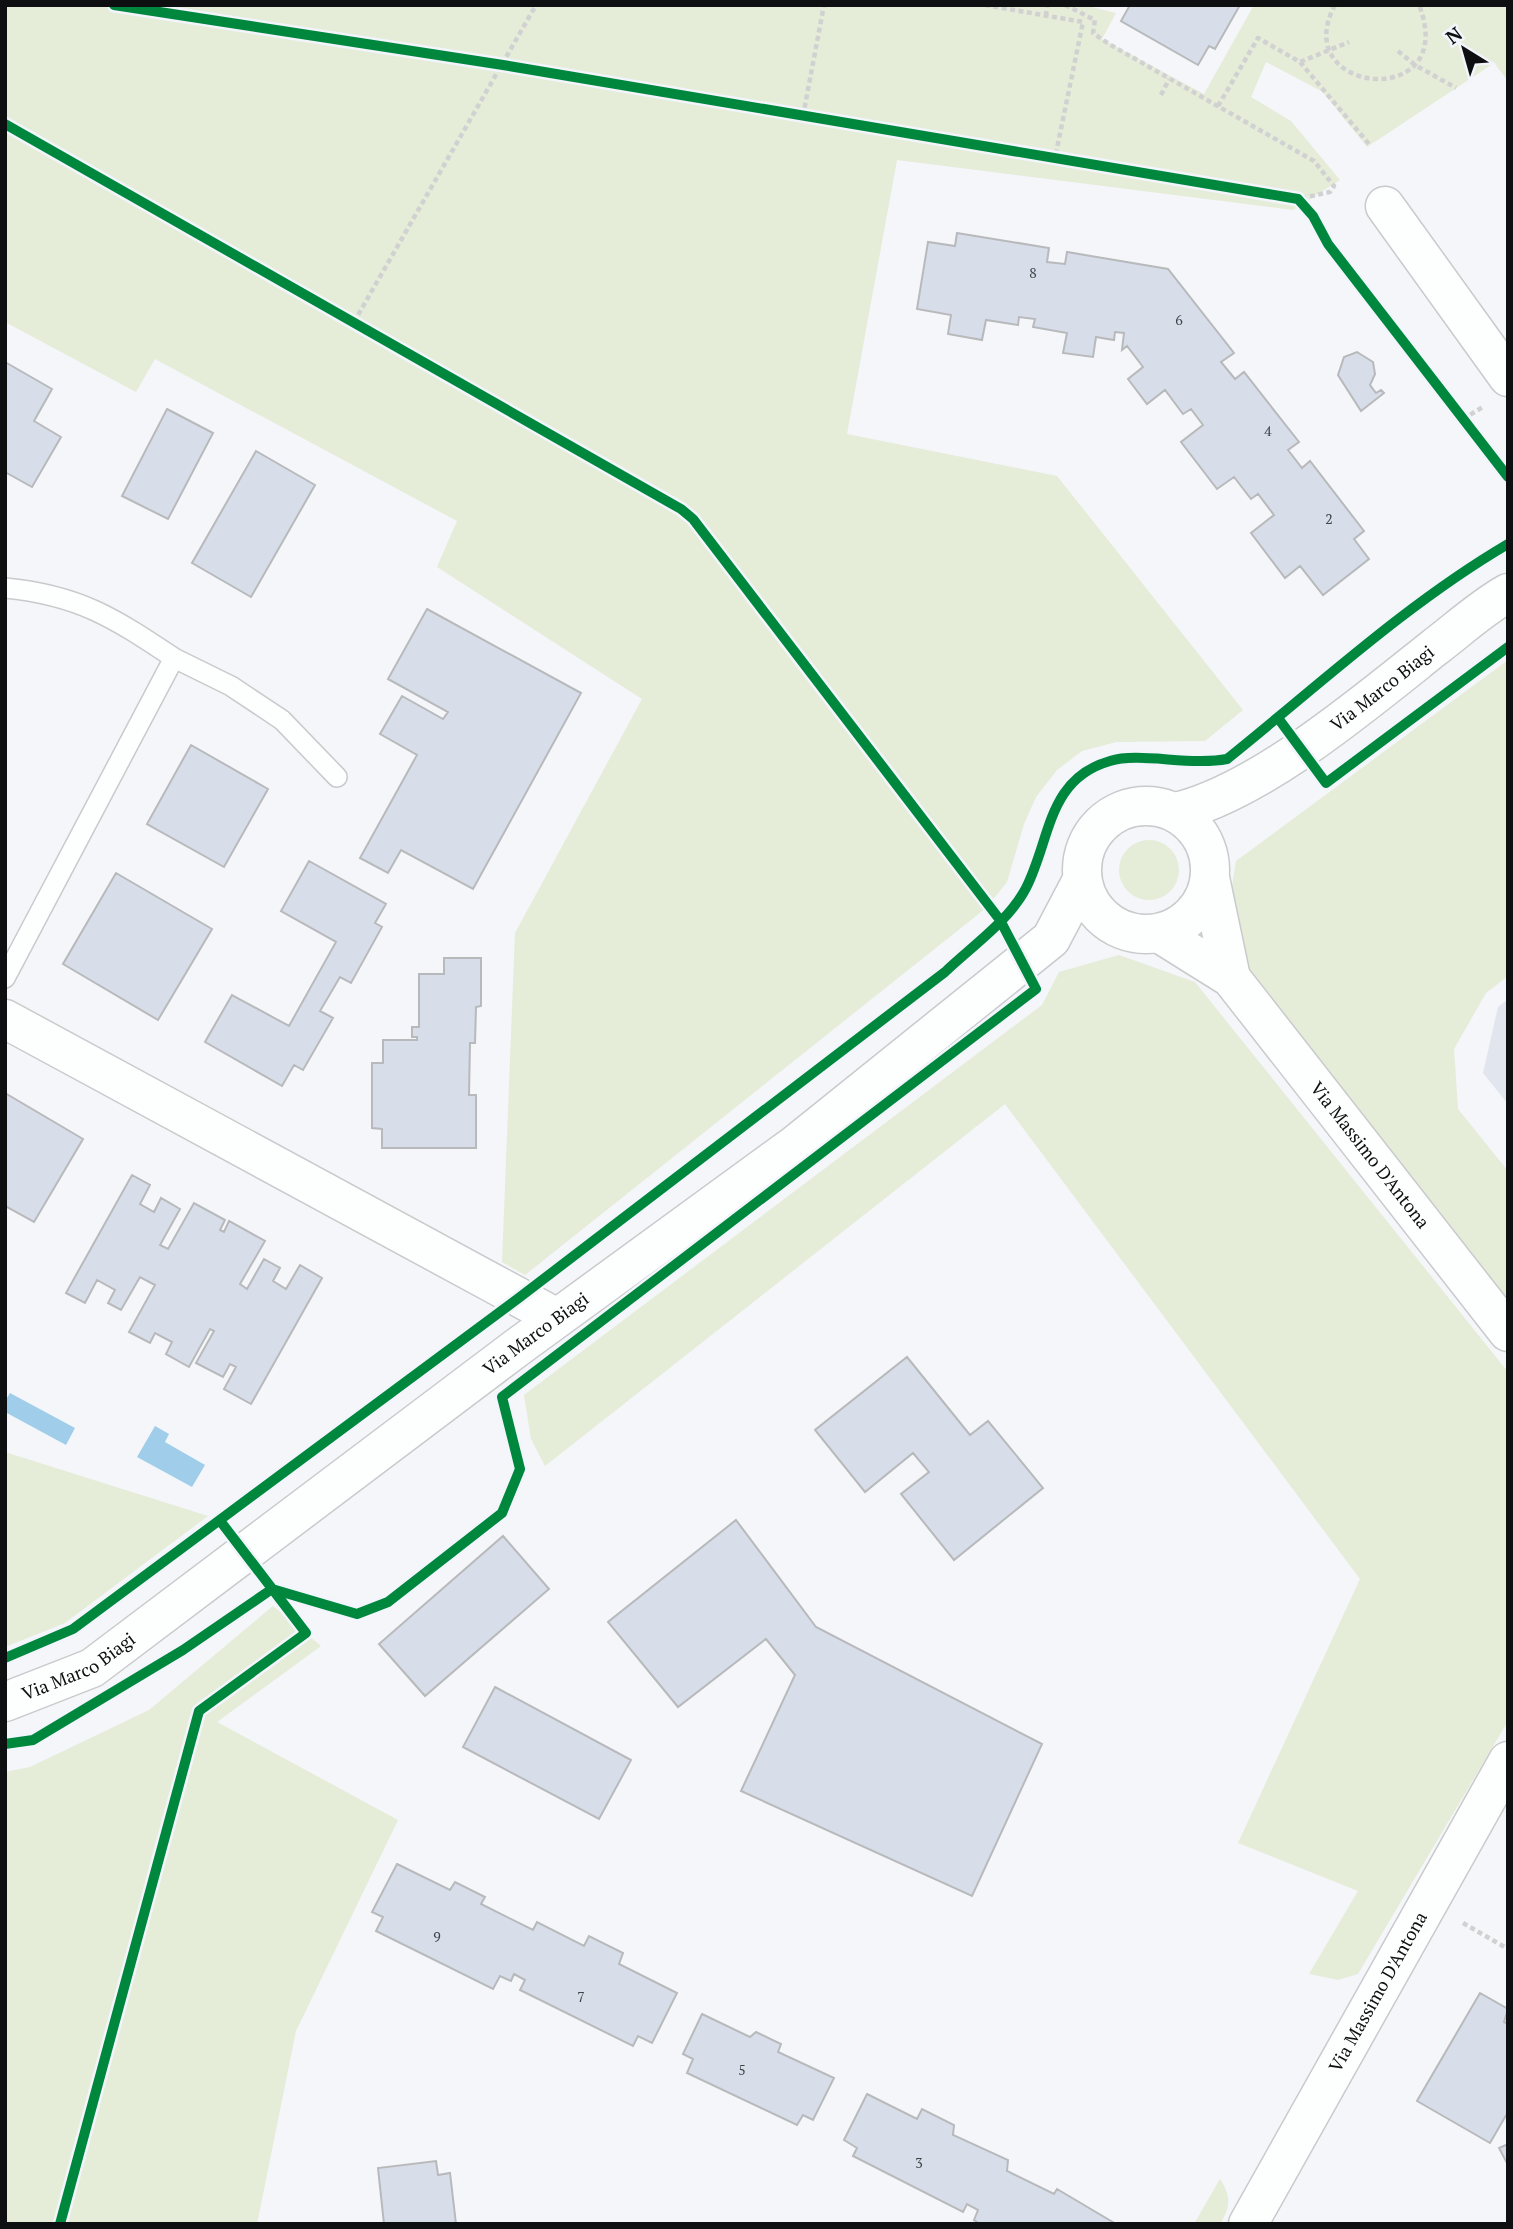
<svg xmlns="http://www.w3.org/2000/svg" width="1513" height="2229" viewBox="0 0 1513 2229" font-family="'PT Serif',serif">
<style>
.built{fill:#e1e5ee}
.green{fill:#e5ecd8}
.water{fill:#a0ceea}
.building{fill:#d7deea;stroke:#b8b9bb;stroke-width:2}
.lines{fill:none;stroke-linecap:round;stroke-linejoin:round}
.lane-casing{stroke:#c9cacc;stroke-width:22}
.street-casing{stroke:#c9cacc;stroke-width:41}
.path{stroke:#d1d1d2;stroke-width:4.5;stroke-dasharray:5 3.5;stroke-linecap:butt}
.lane{stroke:#fdfefe;stroke-width:19}
.street{stroke:#fdfefe;stroke-width:38}
.cycleway-casing{stroke:#f2f5fb;stroke-width:15}
.cycleway{stroke:#00873e;stroke-width:10}
.labels{text-anchor:middle;stroke-width:5;stroke-linejoin:round;paint-order:stroke}
.number-label{font-size:14px;fill:#404346}
.street-label{font-size:18px;fill:#0e0f10;stroke:#f2f5fb}
</style>
<rect width="100%" height="100%" fill="#f4f6f9"/>
<!-- built -->
<path class="built" d="M1508,999v105l-25,-31 15,-66z"/>
<!-- green -->
<path class="green" d="M5,5h1079l32,8 -14,26 102,55 50,-89h254v76l-14,-18 -127,84 -44,-55 -57,-30 -15,35 40,24 49,59 -47,30 -396,-50 -50,274 210,42 186,234 -38,31 -89,1 -34,9 -25,19 -21,27 -12,27 -17,58 -21,26 -461,367 -23,-13 13,-329 127,-234 -205,-132 20,-46 -302,-162 -19,33 -131,-70z
M1508,660v316l-22,17 -32,56 4,60 50,62v138l-265,-338 -14,-66 7,-44z
M1119 870a30 30 0 1 1 60 0a30 30 0 1 1-60 0Z
M1119,955l76,27 313,390v349l-150,253 -20,6 -29,-6 49,-83 -120,-48 122,-264 -355,-475 -460,362 -14,-27 -7,-44 518,-390 17,-33z
M5,1452l203,64 -143,107 -60,24z
M273,1606l48,40 -104,76 181,98 -102,211 -39,193h-252v-452l25,-5 119,-57z
M1220,2179c11,17 11,27 0,45h-26z"/>
<!-- water -->
<path class="water" d="M10,1393l65,35 -9,17 -61,-33v-11z
M155,1426l14,8 -4,8 40,23 -13,22 -55,-30z"/>
<!-- building -->
<path class="building" d="M1130,5h110l-25,44 -6,-3 -11,19 -77,-44z
M957,233l92,15 -2,14 18,2 2,-12 101,17 66,84 -13,9 14,17 9,-7 55,70 -11,8 14,18 8,-7 54,70 -10,8 15,20 -46,36 -23,-29 -15,12 -34,-45 23,-18 -16,-21 -7,5 -17,-22 -17,12 -36,-47 22,-17 -12,-16 -8,5 -18,-24 -18,14 -19,-25 15,-12 -16,-21 -5,4 2,-17 -9,-1 -1,8 -18,-3 -3,20 -30,-4 4,-20 -34,-6 2,-8 -16,-2 -1,8 -32,-5 -4,20 -34,-6 3,-19 -34,-6 11,-67 27,4z
M1357,352l16,10 2,12 -5,11 6,8 5,-3 3,3 -23,18 -23,-36 6,-18z
M5,362l47,27 -18,32 27,16 -29,50 -27,-15z
M167,409l46,24 -45,86 -46,-23z
M256,451l59,34 -64,112 -59,-34z
M427,609l154,84 -108,196 -72,-39 -13,23 -28,-15 57,-103 -37,-21 22,-38 41,23 5,-7 -60,-33z
M191,745l77,44 -44,78 -77,-43z
M309,861l77,43 -11,19 7,4 -31,56 -11,-6 -20,34 13,7 -30,52 -9,-5 -12,21 -77,-44 27,-47 57,31 47,-84 -55,-31z
M116,873l96,56 -54,91 -95,-56z
M444,958h37v48l-5,1 -1,36h-5l-1,52h7v53h-94v-19l-10,-1v-65h11v-23h34v-3h-5v-10h7v-53h25z
M5,1093l78,46 -49,83 -29,-16z
M132,1175l18,10 -10,19 14,8 7,-14 19,11 -20,36 8,4 26,-46 31,17 -5,10 4,2 5,-11 36,20 -25,43 7,5 17,-30 16,9 -7,13 13,8 14,-24 22,13 -71,126 -27,-15 12,-22 -6,-3 -7,13 -27,-14 18,-32 -4,-2 -21,38 -23,-13 6,-12 -17,-9 -5,10 -21,-11 26,-47 -15,-8 -19,33 -13,-7 7,-13 -18,-10 -12,23 -19,-10z
M907,1357l63,78 18,-14 55,67 -89,72 -53,-66 28,-22 -16,-19 -48,39 -50,-62z
M736,1520l80,107 226,117 -70,152 -231,-105 54,-116 -29,-36 -88,68 -70,-85z
M503,1536l46,53 -124,107 -46,-52z
M495,1687l136,73 -32,59 -136,-72z
M397,1864l53,26 5,-8 30,15 -4,7 52,26 4,-8 47,24 5,-10 34,17 -4,11 58,29 -25,50 -14,-7 -5,10 -113,-56 5,-10 -11,-6 -3,7 -11,-5 -7,13 -117,-58 7,-14 -11,-5z
M1480,1993l28,16 -4,13 4,2v88l-18,31 -73,-42z
M702,2014l48,23 6,-5 25,12 -3,8 56,26 -21,42 -10,-5 -6,10 -110,-52 6,-14 -10,-5z
M867,2094l50,25 5,-10 32,16 -1,10 55,25 -1,11 47,23 3,-5 59,35h-136l-6,-4 4,-10 -11,-6 -4,8 -110,-56 4,-8 -13,-8z
M1508,2144v21l-9,-17z
M436,2161l2,14 12,-2 6,51h-72l-6,-56z"/>
<g class="lines">
<!-- lane casing -->
<g class="lane-casing">
<path id="lane" d="M5,588c74,7 109,30 169,70l-169,320
M174,658l57,28 51,34 55,57"/>
</g>
<!-- street casing -->
<g class="street-casing">
<g id="street">
<path d="M1385,206l123,171"/>
<circle cx="1146" cy="870" r="64"/>
<path id="s1" d="M1176,812c84,-20 190,-110 259,-165 24,-18 46,-39 73,-54"/>
<path d="M1210,878l21,100"/>
<path id="s2" d="M1159,933l72,45 277,354"/>
<path d="M5,1019l552,299"/>
<path id="s3" d="M5,1702l87,-34 427,-322 277,-202 255,-205 31,-59"/>
<path id="s4" d="M1248,2224l260,-463"/>
</g>
</g>
<!-- path -->
<path class="path" d="M985,5l98,17 -28,136
M1065,5l30,15 -2,13 16,11 205,117 20,25 -4,6 -32,7
M1335,5c-49,90 126,107 84,0
M1046,16l1,-11
M1398,51l17,14 41,23
M1300,62l69,82
M1161,95l8,-16
M1218,106l40,-68 42,24 49,-20
M803,116l21,-111
M354,322l182,-317
M1463,419l20,-12
M1463,1923l45,26
M60,2224l139,-513 107,-78 -37,-48"/>
<!-- lane -->
<use href="#lane" class="lane"/>
<!-- street -->
<use href="#street" class="street"/>
<!-- cycleway casing -->
<g class="cycleway-casing">
<path id="cycleway" d="M114,5l389,60 795,134 15,17 15,28 180,233
M5,124l676,385 12,10 307,401 36,69 -534,408 18,72 -18,44 -114,89 -31,12 -85,-25 -89,61 -150,90 -28,4
M1278,718l48,65 182,-136
M5,1658l68,-29 447,-332 425,-325c26,-25 64,-51 81,-84 25,-49 21,-109 84,-127 28,-9 81,5 117,-2 91,-73 179,-155 281,-215
M60,2224l139,-513 107,-78 -85,-111"/>
</g>
<!-- cycleway -->
<use href="#cycleway" class="cycleway"/>
</g>
<g class="labels">
<!-- number labels -->
<g class="number-label">
<text x="1033" y="278">8</text>
<text x="1179" y="325">6</text>
<text x="1268" y="436">4</text>
<text x="1329" y="524">2</text>
<text x="437" y="1942">9</text>
<text x="581" y="2002">7</text>
<text x="742" y="2075">5</text>
<text x="919" y="2168">3</text>
</g>
<!-- street labels -->
<g class="street-label">
<text dy="6" stroke="none"><textPath href="#s1" startOffset="242">Via Marco Biagi</textPath></text>
<text dy="6" stroke="none"><textPath href="#s2" startOffset="310">Via Massimo D'Antona</textPath></text>
<text dy="6" stroke="none"><textPath href="#s3" startOffset="649">Via Marco Biagi</textPath></text>
<text dy="6" stroke="none"><textPath href="#s3" startOffset="82">Via Marco Biagi</textPath></text>
<text dy="6" stroke="none"><textPath href="#s4" startOffset="266">Via Massimo D'Antona</textPath></text>
</g>
</g>
<!-- border -->
<rect width="1513" height="2229" fill="none" stroke="#0e0f10" stroke-width="14"/>
<!-- north arrow -->
<g transform="translate(1464 49) rotate(323)" stroke="#f2f5fb" stroke-width="5" paint-order="stroke">
<path d="M0-5L12 26L0 18L-12 26Z" fill="#0e0f10"/>
<text y="-10" font-size="19" font-weight="bold" text-anchor="middle" fill="#0e0f10">N</text>
</g>
</svg>
